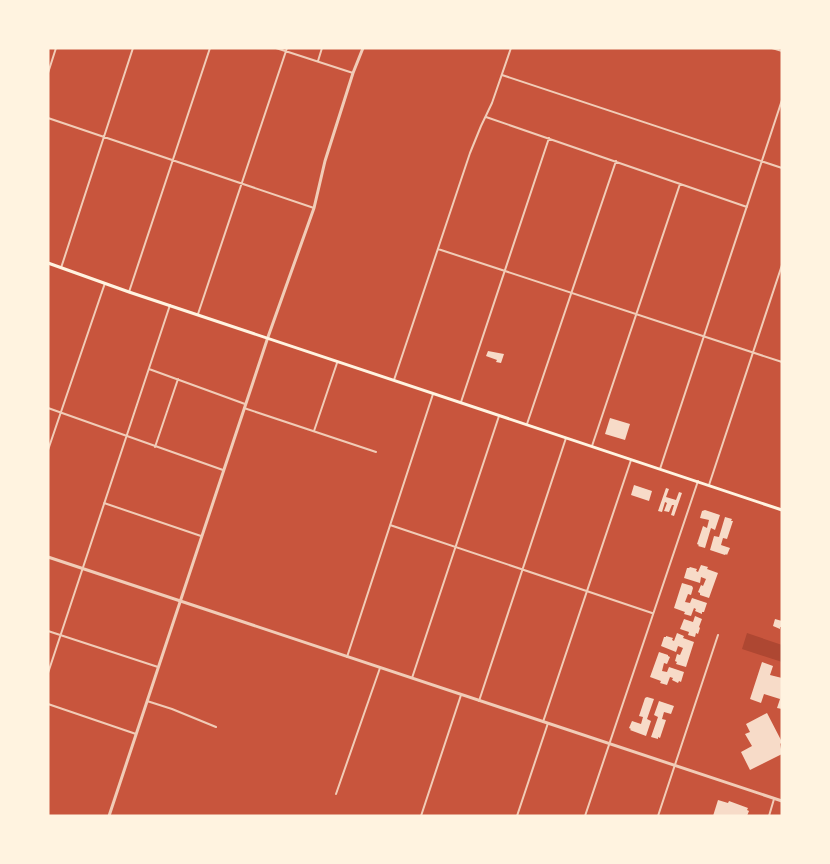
<svg xmlns="http://www.w3.org/2000/svg" width="830" height="864" viewBox="0 0 830 864" font-family="Georgia,serif">
<style>
.green{fill:#ae4732}
.building{fill:#f7dbc8}
.lines{fill:none;stroke-linecap:round;stroke-linejoin:round}
.minor{stroke:#f1ccb7;stroke-width:2}
.tertiary{stroke:#f1ccb7;stroke-width:3}
.secondary{stroke:#fff3e0;stroke-width:3}
</style>
<rect width="100%" height="100%" fill="#c8553d"/>
<!-- green -->
<path class="green" d="M747,633l35,12v17l-40,-13z"/>
<!-- building -->
<path class="building" d="M488,351l16,3 -3,9 -5,-1 1,-2 -11,-4z
M610,418l20,6 -5,16 -20,-6z
M634,485l18,6 -3,10 -18,-6z
M666,488l3,1 -3,8 10,3 3,-8 3,1 -8,23 -3,-1 3,-10h-2l-3,7 -5,-1 3,-8 -2,-1 -3,10 -4,-1z
M705,510l15,5 -5,15 -4,-2 -6,20 -7,-2 1,-1 -2,-1 6,-18 4,2 2,-8 -9,-2 2,-7z
M725,517l7,2 -1,2h2l-6,18 -4,-1 -2,7 9,3 -3,7 -1,-1 -1,1 -15,-5 4,-14 5,1z
M701,565l7,2 -1,2 11,4 -9,25 -9,-3v-2l-2,-1 3,-7 2,1 3,-7 -5,-2 -1,6 -16,-5 3,-10h2l1,-1 7,2 -1,2 2,1z
M682,583l10,3 1,2 -2,7 -3,-1 -3,8 5,1 2,-5 15,5 -3,9h-2v2l-7,-3 1,-2 -2,-1 -3,8 -7,-2 1,-2 -11,-4z
M695,616l7,3 -3,8 1,1 -2,6 -2,-1 -1,4 -7,-2 1,-3 -9,-3 4,-10 9,3z
M775,619l7,2v6h-2v2l-7,-3z
M677,633l7,3 -1,2 11,4 -8,25 -10,-3 1,-2 -2,-1 2,-7 3,1 3,-7 -5,-2 -2,6 -15,-6 3,-9h2v-1l7,2 -1,2 2,1z
M659,652l9,3v1l2,1 -3,7 -3,-1 -2,8 5,1 2,-5 15,5 -3,10 -2,-1 -1,2 -6,-3 1,-2 -3,-1 -3,8 -7,-2 1,-2 -11,-4z
M762,662l11,4 -3,9 12,3v31l-5,-1 3,-9 -16,-5 -3,9 -11,-4z
M647,697l7,2 -7,20 4,2 -5,15 -16,-6 1,-1 -2,-1 3,-7 9,3 2,-7 -4,-1 6,-18z
M659,701l15,5 -3,8 -7,-2 -2,7 4,1 -6,18 -2,-1v2l-7,-2 7,-20 -4,-2z
M767,713l15,29 -2,2 2,10 -32,16 -9,-18 11,-6 -7,-12 5,-2 -4,-8z
M718,800l10,3 1,-2 19,7 -1,2 2,1 -2,5h-34z"/>
<g class="lines">
<!-- minor -->
<path class="minor" d="M276,48l77,25
M772,48l10,3
M318,61l4,-13
M48,73l8,-25
M502,75l280,93
M486,117l261,90
M48,118l266,90
M438,249l344,113
M61,268l72,-220
M129,292l81,-244
M198,314l89,-266
M149,369l96,35
M394,380l76,-227 11,-27 11,-23 19,-55
M461,402l88,-264
M48,408l175,62
M244,408l132,44
M527,424l89,-263
M314,431l23,-68
M592,446l88,-262
M155,447l23,-68
M48,450l57,-167
M660,469l122,-369
M709,485l73,-220
M104,503l97,33
M390,525l262,88
M48,631l110,36
M347,657l86,-263
M48,673l122,-368
M412,678l87,-262
M147,701l25,8 44,18
M479,701l87,-263
M48,704l88,30
M543,722l88,-262
M336,794l44,-126
M421,816l40,-121
M517,816l31,-93
M585,816l113,-335
M658,816l60,-181
M769,816l5,-17"/>
<!-- tertiary -->
<path class="tertiary" d="M48,557l734,244
M109,816l159,-479 46,-129 11,-47 28,-88 10,-25"/>
<!-- secondary -->
<path class="secondary" d="M48,263l81,29 653,218"/>
</g>
<!-- border -->
<rect width="830" height="864" fill="none" stroke="#fff3e0" stroke-width="99"/>
</svg>
